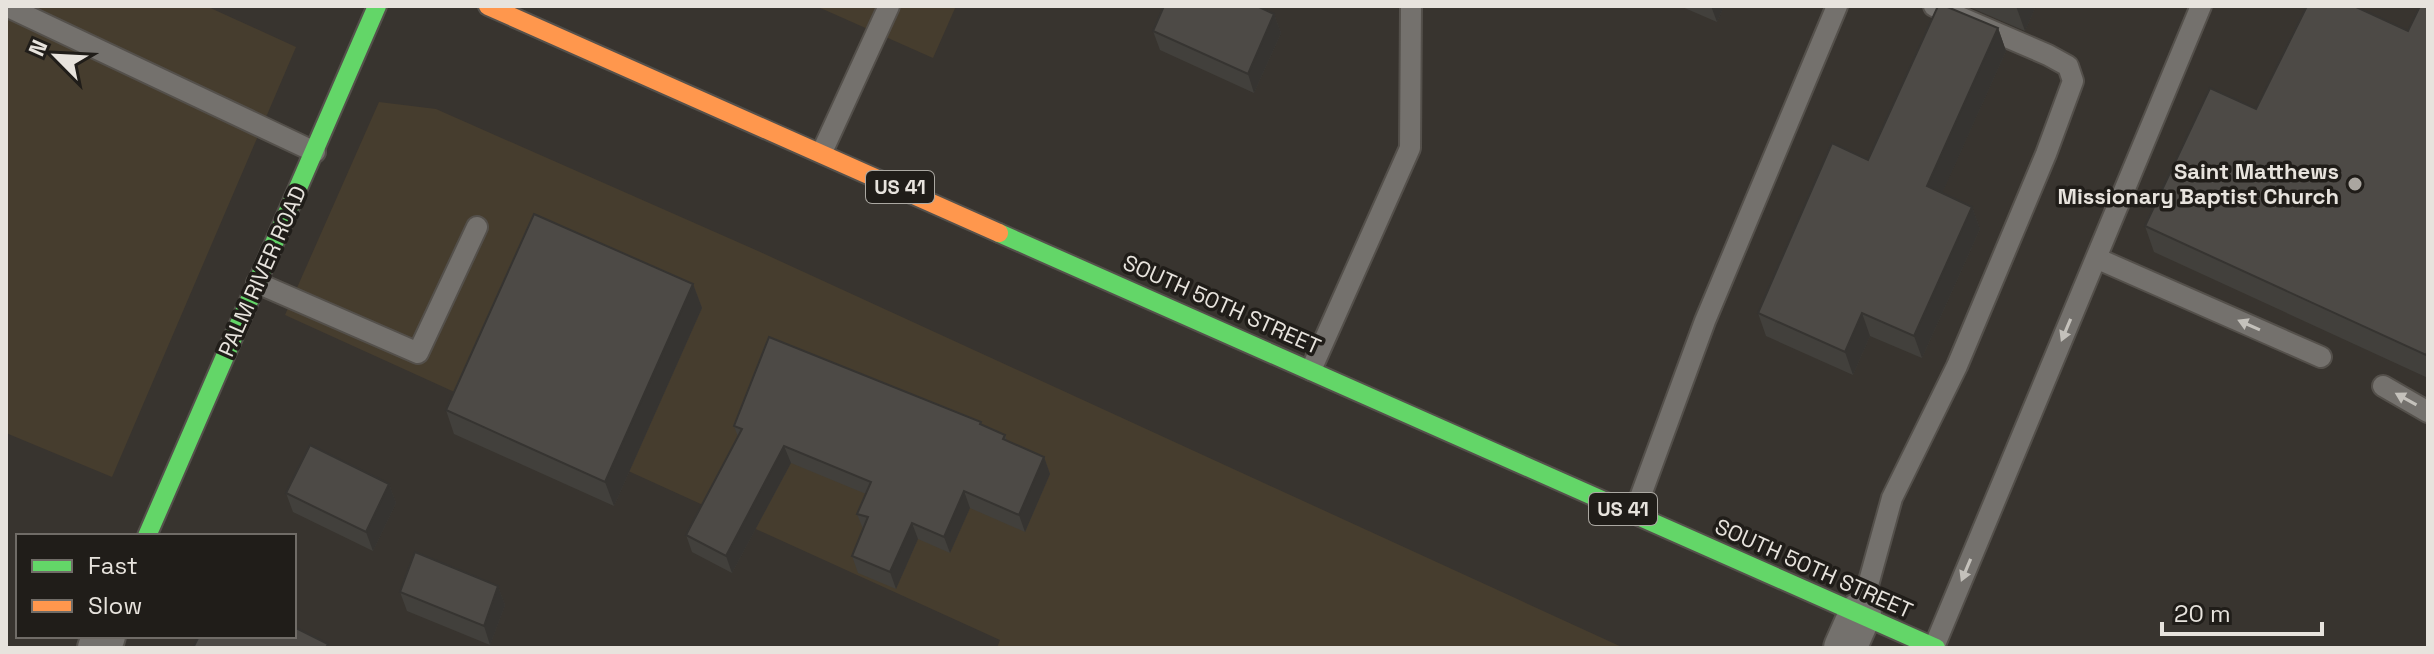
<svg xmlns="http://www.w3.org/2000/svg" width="2434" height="654" viewBox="0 0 2434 654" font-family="'Space Grotesk',sans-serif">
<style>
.built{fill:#463d2e}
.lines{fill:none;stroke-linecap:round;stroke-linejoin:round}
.lane-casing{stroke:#54504b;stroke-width:24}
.street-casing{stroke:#54504b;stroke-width:46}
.fast-casing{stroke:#54504b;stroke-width:22}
.slow-casing{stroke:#54504b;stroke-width:22}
.lane{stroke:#74716d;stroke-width:20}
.street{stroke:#74716d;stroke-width:42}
.fast{stroke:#63d668;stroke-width:18}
.slow{stroke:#ff974d;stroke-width:18}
.wall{fill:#42403c}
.shaded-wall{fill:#363431}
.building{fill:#4d4a46;stroke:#363431;stroke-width:2}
.oneway{fill:#c4c1bb}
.poi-dot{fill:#aaa6a0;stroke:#201d19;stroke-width:3}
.labels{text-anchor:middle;stroke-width:7;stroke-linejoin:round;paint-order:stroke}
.shield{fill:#201d19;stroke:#aba8a2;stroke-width:2}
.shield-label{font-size:20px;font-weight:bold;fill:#e7e3dd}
.poi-label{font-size:22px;font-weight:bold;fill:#e7e3dd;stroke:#201d19;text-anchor:end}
.street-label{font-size:22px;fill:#e7e3dd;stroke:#201d19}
</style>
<rect width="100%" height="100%" fill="#38342f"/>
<!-- built -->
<path class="built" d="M6,6h200l90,41 -184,430 -106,-44z
M816,6h140l-23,52z
M379,102l57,7 322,142 866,397h-627l3,-8 -715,-325z"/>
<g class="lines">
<!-- lane casing -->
<g class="lane-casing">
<path id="lane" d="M6,6l309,146
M822,152l67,-146
M2096,258l225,99
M257,283l161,70 59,-126
M1311,370l99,-222 1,-142
M2383,386l45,26
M1634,514l71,-193 132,-315
M1860,614l32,-116 65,-132 89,-212 27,-73 -5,-15 -20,-11 -114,-49
M1934,647l267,-641"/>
</g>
<!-- street casing -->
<g class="street-casing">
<path id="street" d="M99,648l5,-12
M1845,648l15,-34"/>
</g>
<!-- fast casing -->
<g class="fast-casing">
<path id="fast" d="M999,233l937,415
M147,536l230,-530"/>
</g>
<!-- slow casing -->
<g class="slow-casing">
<path id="slow" d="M488,6l511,227"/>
</g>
<!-- lane -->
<use href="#lane" class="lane"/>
<!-- street -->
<use href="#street" class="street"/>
<!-- fast -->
<use href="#fast" class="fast"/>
<!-- slow -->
<use href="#slow" class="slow"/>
</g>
<!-- wall -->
<path class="wall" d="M1680,6h44l-7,16z
M1967,6h69l-11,25z
M2428,6v372l-274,-126 -9,-26 111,-117 152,-78z
M1274,14l7,19 -27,60 -94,-43 -7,-19z
M1998,28l8,23 -64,142 30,14 8,22 -58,129 -52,-22 -17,39 -87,-39 -8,-23 110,-153z
M693,284l9,24 -88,198 -160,-72 -8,-24z
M983,425l22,10 2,6 37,16 6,17 -25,58 -55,-24 -20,45 -32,-14 -22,50 -38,-16 -6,-17 11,-27 -6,-15 9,-20 -75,-31 -59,110 -40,-21 -6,-17 52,-98 -4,-11z
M389,484l7,19 -23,48 -80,-39 -7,-19z
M498,586l7,19 -15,40 -83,-34 -7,-19z"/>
<!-- shaded-wall -->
<path class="shaded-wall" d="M1711,6h13l-7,16z
M2016,6h20l-11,25z
M1274,14l7,19 -27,60 -6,-19z
M1998,28l8,23 -71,158 -8,-23z
M1972,207l8,22 -58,129 -8,-22z
M693,284l9,24 -88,198 -9,-24z
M1862,313l8,23 -17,39 -8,-23z
M784,446l7,17 -59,110 -6,-17z
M1044,457l6,17 -25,58 -6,-17z
M389,484l7,19 -23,48 -7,-19z
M964,491l6,17 -20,45 -6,-16z
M912,523l6,16 -22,50 -6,-17z
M498,586l7,19 -15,40 -6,-19z"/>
<!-- building -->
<path class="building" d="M1164,6h93l17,8 -26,60 -95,-43z
M1938,6h7l53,22 -71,158 45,21 -58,129 -52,-23 -17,39 -87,-39 74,-170 36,17z
M2307,6h47l54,25 12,-25h8v345l-2,4 -281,-129 65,-138 46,21z
M534,214l159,70 -88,198 -159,-72z
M769,337l212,85 -1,2 25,11 -2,4 41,18 -25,58 -55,-24 -20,46 -32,-14 -22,49 -38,-16 16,-39 -11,-3 14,-32 -87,-36 -58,110 -40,-21 56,-106 -8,-3z
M310,445l79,39 -23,48 -80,-39z
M415,552l83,34 -14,40 -84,-34z
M294,627l34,17 -2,4h-133l6,-12h95z"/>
<!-- one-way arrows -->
<defs><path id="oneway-solid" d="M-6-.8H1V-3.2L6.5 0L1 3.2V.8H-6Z" transform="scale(2)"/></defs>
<g class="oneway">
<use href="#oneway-solid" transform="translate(2249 325) rotate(-156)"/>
<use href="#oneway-solid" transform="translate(2066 330) rotate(113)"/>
<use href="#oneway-solid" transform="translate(2406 399) rotate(-151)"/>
<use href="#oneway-solid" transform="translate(1966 570) rotate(113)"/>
</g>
<!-- markers -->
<circle class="poi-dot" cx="2355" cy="184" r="8"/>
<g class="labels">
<!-- shield labels -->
<g class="shield">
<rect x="866" y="171" width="68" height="32" rx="6"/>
<rect x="1589" y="493" width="68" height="32" rx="6"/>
</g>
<g class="shield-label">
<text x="900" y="194">US 41</text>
<text x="1623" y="516">US 41</text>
</g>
<!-- poi labels -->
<g class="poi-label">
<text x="2339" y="179">Saint Matthews<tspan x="2339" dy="25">Missionary Baptist Church</tspan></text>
</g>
<!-- street labels -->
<g class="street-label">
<text transform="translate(262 271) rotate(-66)" y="8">PALM RIVER ROAD</text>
<text transform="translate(1222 304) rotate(24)" y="8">SOUTH 50TH STREET</text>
<text transform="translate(1814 568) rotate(24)" y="8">SOUTH 50TH STREET</text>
</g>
</g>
<!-- border -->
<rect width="2434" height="654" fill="none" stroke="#e7e3dd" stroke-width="16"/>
<!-- legend -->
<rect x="16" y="534" width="280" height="104" fill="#201d19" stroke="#706c67" stroke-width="2"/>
<rect x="32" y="560" width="40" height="12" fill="#63d668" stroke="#706c67" stroke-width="2"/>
<text x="88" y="574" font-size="24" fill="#e7e3dd">Fast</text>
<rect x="32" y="600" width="40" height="12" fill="#ff974d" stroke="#706c67" stroke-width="2"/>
<text x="88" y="614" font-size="24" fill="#e7e3dd">Slow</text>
<!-- north arrow -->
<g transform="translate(56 56) rotate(294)" stroke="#201d19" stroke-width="6" paint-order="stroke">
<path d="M0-6L14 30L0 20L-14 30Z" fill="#e7e3dd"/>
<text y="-12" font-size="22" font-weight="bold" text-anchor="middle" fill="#e7e3dd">N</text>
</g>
<!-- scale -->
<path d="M2162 622v12h160v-12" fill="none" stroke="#e7e3dd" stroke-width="4"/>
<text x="2174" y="622" font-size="24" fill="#e7e3dd" stroke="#201d19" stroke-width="6" paint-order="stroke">20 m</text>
</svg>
